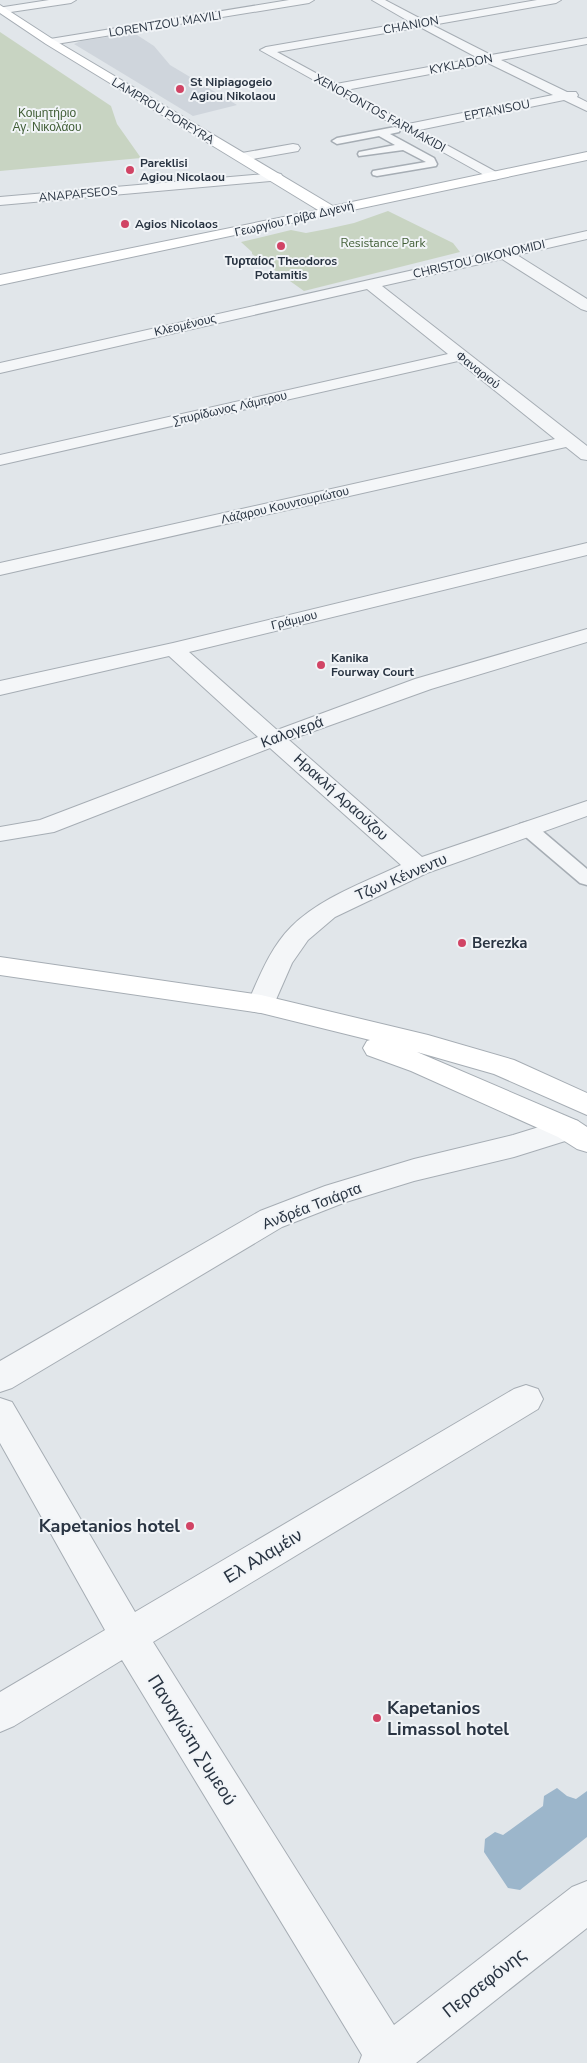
<svg xmlns="http://www.w3.org/2000/svg" width="587" height="2063" viewBox="0 0 587 2063" font-family="'Nunito Sans',sans-serif">
<style>
.built{fill:#cfd5dc}
.green{fill:#c8d4c2}
.water{fill:#9cb6cb}
.lines{fill:none;stroke-linecap:round;stroke-linejoin:round}
.lane-casing{stroke:#a6adb4;stroke-width:3}
.street-casing{stroke:#a6adb4;stroke-width:2}
.secondary-casing{stroke:#a6adb4;stroke-width:2}
.lane{fill:#f4f6f8;fill-rule:evenodd}
.street{fill:#f4f6f8;fill-rule:evenodd}
.secondary{fill:#fff;fill-rule:evenodd}
.poi-dot{fill:#d14465;stroke:#f1f4f7;stroke-width:2}
.labels{text-anchor:middle;stroke-width:4;stroke-linejoin:round;paint-order:stroke}
.far-street-label{font-size:12px;fill:#293442;stroke:#f1f4f7}
.far-poi-label{font-size:12px;font-weight:bold;fill:#293442;stroke:#f1f4f7;text-anchor:start}
.far-park-label{font-size:12px;fill:#415e36;stroke:#f1f4f7}
.street-label{font-size:15px;fill:#293442;stroke:#f1f4f7}
.poi-label{font-size:15px;font-weight:bold;fill:#293442;stroke:#f1f4f7;text-anchor:start}
.near-poi-label{font-size:18px;font-weight:bold;fill:#293442;stroke:#f1f4f7;text-anchor:end}
.near-street-label{font-size:18px;fill:#293442;stroke:#f1f4f7}
</style>
<rect width="100%" height="100%" fill="#e1e6ea"/>
<!-- built -->
<path class="built" d="M134,33l20,13 16,19 67,40 -44,11 -119,-72 7,-3z"/>
<!-- green -->
<path class="green" d="M0,32l111,74 6,18 24,34 -141,13z
M388,211l65,32 7,9 -156,39 -52,-37v-2l-11,-10 50,-12 15,3 21,-4 27,-6z"/>
<!-- water -->
<path class="water" d="M557,1788l10,8 9,3 11,-8v46l-67,53 -12,-2 -24,-36 1,-13 10,-7 8,3 40,-29 1,-10z"/>
<g class="lines">
<!-- lane casing -->
<g class="lane-casing">
<path id="lane" d="M395,127l5,3 -1,2 -9,2 44,24 3,6 -1,2 -59,10 -4,-1 -1,-2 1,-2 53,-9 -23,-12 -44,6 -1,-2 1,-2 36,-7 -16,-9 -42,8 -5,-3 5,-3z
M527,822l7,2 53,45v16l-7,-2 -60,-51 -2,-4 2,-4z"/>
</g>
<!-- street casing -->
<g class="street-casing">
<path id="street" d="M49,0h27l-5,3 -67,10 -4,-1v-4l4,-1z
M289,0h25l-5,3 -259,42 -6,-3 6,-3z
M372,0h13l38,20 114,-20h24l-5,3 -124,22 59,30 96,-17v6l-86,16 66,32h9l2,3 -1,2 10,5v9l-23,-11 -145,30 79,43 2,3 -2,3 -5,1 -233,-130 6,-3 144,-25zM420,27l58,31 -142,26 -59,-32zM488,63l65,32 -145,29 -62,-34z
M293,144l5,1 2,3 -2,3 -56,10 -7,-4 7,-4z
M276,173l5,1 2,3 -2,3 -281,25v-8z
M587,231v8l-70,16 70,44v12l-6,-2 -79,-50 -120,27 205,160v14l-6,-1 -15,-12 -566,128v-12l555,-124 -97,-78 -458,104v-10l448,-101 -81,-65 -367,84v-10z
M587,543v12l-398,97 88,78 138,-51 172,-50v13l-156,47 -142,51 133,117 165,-56v15l-160,57 -92,44 -27,23 -16,23 -21,48 -10,2 -10,-2 -4,-7c12,-26 23,-56 44,-77 30,-30 73,-44 110,-62l-131,-117 -216,84 -54,9v-14l40,-7 218,-83 -89,-81 -169,39v-14l173,-38z
M568,1118l10,3 5,8 -5,8 -64,20 -100,24 -68,21 -64,25 -270,161 -12,4v-31l260,-150 65,-25 89,-27 99,-24z
M526,1385l12,4 5,10 -5,10 -385,233 241,383 178,-138 15,-6v47l-171,135h-57l3,-8 -240,-395 -108,66 -14,6v-40l105,-62 -105,-187v-45l12,4 123,210 379,-223z"/>
</g>
<!-- secondary casing -->
<g class="secondary-casing">
<path id="secondary" d="M0,5l54,35 279,166 254,-54v8l-587,125v-10l318,-65 -272,-166 -46,-31z
M0,957l261,38 167,40 86,25 73,33v22l-93,-41 -77,-22 161,69 9,6v25l-10,-3 -19,-12 -147,-66 -44,-16 -4,-7 4,-7 3,-1 -109,-27 -261,-38z"/>
</g>
<!-- lane -->
<use href="#lane" class="lane"/>
<!-- street -->
<use href="#street" class="street"/>
<!-- secondary -->
<use href="#secondary" class="secondary"/>
</g>
<!-- markers -->
<g class="poi-dot">
<circle cx="180" cy="89" r="5"/>
<circle cx="130" cy="170" r="5"/>
<circle cx="125" cy="224" r="5"/>
<circle cx="281" cy="246" r="5"/>
<circle cx="321" cy="665" r="5"/>
<circle cx="462" cy="943" r="5"/>
<circle cx="190" cy="1526" r="5"/>
<circle cx="377" cy="1718" r="5"/>
</g>
<g class="labels">
<!-- far-street labels -->
<g class="far-street-label">
<text transform="translate(165 24) rotate(-9)" y="4">LORENTZOU MAVILI</text>
<text transform="translate(411 25) rotate(-10)" y="4">CHANION</text>
<text transform="translate(461 64) rotate(-11)" y="4">KYKLADON</text>
<text transform="translate(497 110) rotate(-11)" y="4">EPTANISOU</text>
<text transform="translate(163 111) rotate(31)" y="4">LAMPROU PORFYRA</text>
<text transform="translate(380 113) rotate(29)" y="4">XENOFONTOS FARMAKIDI</text>
<text transform="translate(78 194) rotate(-5)" y="4">ANAPAFSEOS</text>
<text transform="translate(294 219) rotate(-13)" y="4">Γεωργίου Γρίβα Διγενή</text>
<text transform="translate(479 259) rotate(-13)" y="4">CHRISTOU OIKONOMIDI</text>
<text transform="translate(185 325) rotate(-13)" y="4">Κλεομένους</text>
<text transform="translate(478 370) rotate(38)" y="4">Φαναριού</text>
<text transform="translate(230 408) rotate(-13)" y="4">Σπυρίδωνος Λάμπρου</text>
<text transform="translate(285 505) rotate(-13)" y="4">Λάζαρου Κουντουριώτου</text>
<text transform="translate(294 620) rotate(-14)" y="4">Γράμμου</text>
</g>
<!-- far-poi labels -->
<g class="far-poi-label">
<text x="190" y="86">St Nipiagogeio<tspan x="190" dy="14">Agiou Nikolaou</tspan></text>
<text x="140" y="167">Pareklisi<tspan x="140" dy="14">Agiou Nicolaou</tspan></text>
<text x="135" y="228">Agios Nicolaos</text>
<text x="281" y="265" text-anchor="middle">Τυρταίος Theodoros<tspan x="281" dy="14">Potamitis</tspan></text>
<text x="331" y="662">Kanika<tspan x="331" dy="14">Fourway Court</tspan></text>
</g>
<!-- far-park labels -->
<g class="far-park-label">
<text x="47" y="117">Κοιμητήριο<tspan x="47" dy="14">Αγ. Νικολάου</tspan></text>
<text x="383" y="247">Resistance Park</text>
</g>
<!-- street labels -->
<g class="street-label">
<text transform="translate(292 732) rotate(-20)" y="5">Καλογερά</text>
<text transform="translate(341 797) rotate(42)" y="5">Ηρακλή Αραούζου</text>
<text transform="translate(401 877) rotate(-23)" y="5">Τζων Κέννεντυ</text>
<text transform="translate(312 1206) rotate(-21)" y="5">Ανδρέα Τσιάρτα</text>
</g>
<!-- poi labels -->
<g class="poi-label">
<text x="472" y="948">Berezka</text>
</g>
<!-- near-poi labels -->
<g class="near-poi-label">
<text x="180" y="1532">Kapetanios hotel</text>
<text x="387" y="1714" text-anchor="start">Kapetanios<tspan x="387" dy="21">Limassol hotel</tspan></text>
</g>
<!-- near-street labels -->
<g class="near-street-label">
<text transform="translate(263 1556) rotate(-31)" y="6">Ελ Αλαμέιν</text>
<text transform="translate(192 1740) rotate(58)" y="6">Παναγιώτη Συμεού</text>
<text transform="translate(484 1983) rotate(-38)" y="6">Περσεφόνης</text>
</g>
</g>
</svg>
